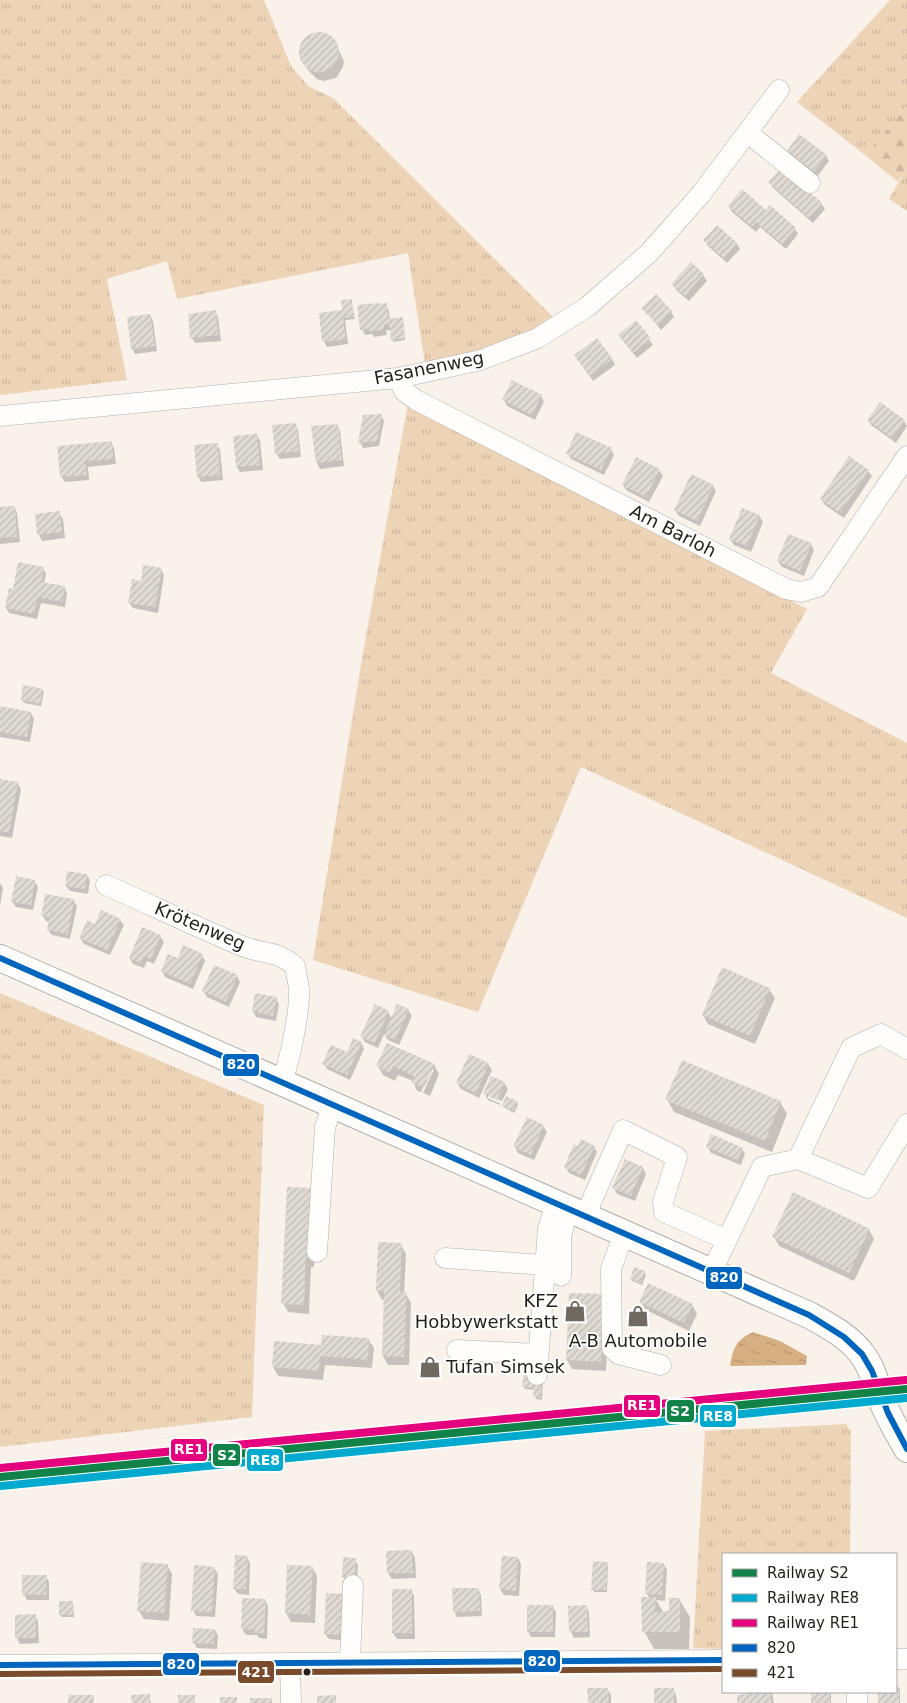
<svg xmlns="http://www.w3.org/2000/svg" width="907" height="1703" viewBox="0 0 907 1703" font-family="'DejaVu Sans',sans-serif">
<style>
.grass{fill:url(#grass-tufts)}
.forest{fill:url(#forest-firs)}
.water{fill:url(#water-ripples)}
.shadow{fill:#0003}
.building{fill:url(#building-hatch)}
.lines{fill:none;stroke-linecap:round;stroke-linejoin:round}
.minor-casing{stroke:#b4aea8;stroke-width:21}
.major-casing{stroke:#b4aea8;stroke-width:28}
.minor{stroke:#fefdfc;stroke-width:20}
.major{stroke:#fefdfc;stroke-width:26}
.bus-1-casing{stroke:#fff;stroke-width:10}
.bus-2-casing{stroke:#fff;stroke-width:10}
.bus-1{stroke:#0065bd;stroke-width:6}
.bus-2{stroke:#7a4b2a;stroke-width:6}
.rail-1-casing{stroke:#fff;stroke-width:11}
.rail-2-casing{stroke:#fff;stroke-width:11}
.rail-3-casing{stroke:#fff;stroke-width:11}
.rail-1{stroke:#118349;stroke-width:8}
.rail-2{stroke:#00a9ce;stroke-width:8}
.rail-3{stroke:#e5007d;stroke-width:8}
.bus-dot{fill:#251f19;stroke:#fff;stroke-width:2}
.labels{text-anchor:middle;stroke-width:4;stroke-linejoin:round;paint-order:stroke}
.street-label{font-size:18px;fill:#251f19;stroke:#fff}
.poi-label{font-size:18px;fill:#251f19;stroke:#fff;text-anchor:end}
.line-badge{stroke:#fff;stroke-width:2}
.badge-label{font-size:14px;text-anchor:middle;font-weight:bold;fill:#fff}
</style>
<defs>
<pattern id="grass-tufts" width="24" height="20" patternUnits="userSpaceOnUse" patternTransform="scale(1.25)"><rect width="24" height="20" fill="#eed4b7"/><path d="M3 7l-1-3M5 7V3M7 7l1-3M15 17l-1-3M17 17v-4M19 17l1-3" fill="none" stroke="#ccb69d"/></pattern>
<pattern id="forest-firs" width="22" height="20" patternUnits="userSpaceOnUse" patternTransform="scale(1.25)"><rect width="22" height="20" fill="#eed4b7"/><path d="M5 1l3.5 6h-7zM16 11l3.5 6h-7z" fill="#ccb69d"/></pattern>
<pattern id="water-ripples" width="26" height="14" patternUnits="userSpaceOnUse" patternTransform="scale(1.25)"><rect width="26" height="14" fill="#d6af82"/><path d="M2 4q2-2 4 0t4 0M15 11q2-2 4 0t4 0" fill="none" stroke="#b89670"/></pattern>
<pattern id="building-hatch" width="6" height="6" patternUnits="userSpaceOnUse" patternTransform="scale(1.25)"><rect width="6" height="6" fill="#dfdad4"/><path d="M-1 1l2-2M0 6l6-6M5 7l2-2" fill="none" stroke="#bfbbb5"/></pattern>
</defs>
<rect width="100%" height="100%" fill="#f8f2eb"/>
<!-- grass -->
<path class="grass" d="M0,0h264l27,66 17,20 25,12 221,220 -18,11 -56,23 -55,12 -17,-111 -231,46 -10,-38 -60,18 20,101 -127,15z
M890,0h17v107l-42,48 -68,-53z
M907,168v43l-18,-12z
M408,403l399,206 -36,64 136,70v175l-326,-151 -103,245 -165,-52 48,-296z
M0,993l264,112 -12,312 -252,30z
M846,1424l5,8 -1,122h-127v95l-30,-1 12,-217z"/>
<!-- forest -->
<path class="forest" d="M907,107v61l-9,14 -33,-27z"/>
<!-- water -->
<path class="water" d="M753,1332l27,9 27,15 -1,9 -76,1c3,-18 6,-26 23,-34z"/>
<!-- shadow -->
<path class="shadow" d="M321,34l12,5 11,22 -1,6 -7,11 -13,3 -6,-2 -9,-9 -6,-10 -1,-13 8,-10z
M788,151l38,5 3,5 -12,16 -26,-20z
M770,183l51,20 4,6 -12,14 -40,-35z
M729,206l66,23 3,5 -12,15 -26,-22 -4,5 -24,-20z
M717,226l20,18 3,5 -13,14 -19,-17 -3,-6z
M691,264l12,11 4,6 -18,20 -13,-11 -3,-6z
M351,300l4,19 -10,1 3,24 -21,3 -3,-6 17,-29z
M386,305l3,6 1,9 13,1 2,19 -12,2 -2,-12h-5l1,5 -13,2 -2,-3 -7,1 -3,-6z
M643,308l28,4 3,5 -13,13z
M215,312l3,5 3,24 -26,2 -3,-5z
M150,315l3,6 4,30 -22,3 -3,-6z
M636,322l17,23 -16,13 -14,-17z
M612,359l3,6 -22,16 -14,-20z
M541,396l3,6 -9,18 -28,-14 -3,-6z
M880,403l24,18 3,5 -11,17 -25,-18 -3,-5z
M381,415l3,6 -5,25 -16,2 -3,-6z
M295,424l3,6 3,27 -21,2 -4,-6z
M337,425l3,6 4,35 -24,3 -3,-6z
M257,435l3,6 3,29 -23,2 -3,-5z
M111,443l3,5 2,16 -28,3 1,13 -24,2 -4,-6z
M217,444l3,6 3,30 -22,2 -3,-6z
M611,449l3,6 -10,20 -33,-16 -3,-5z
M659,470l4,6 -14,26 -23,-12 -3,-5z
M868,471l4,5 -28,42 -19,-13 -4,-6z
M713,486l3,5 -16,35 -21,-10 -4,-6z
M14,507l3,6 3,29 -20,2v-36z
M59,513l4,6 2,19 -23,3 -3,-6 -3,-20z
M759,516l4,6 -12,30 -17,-7 -4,-6z
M811,544l3,6 -10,26 -22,-9 -4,-6z
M43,568l3,6 -2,10 20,3 3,6 -2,14 -24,-4 -4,16 -28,-6 -3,-5 8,-18z
M161,569l3,6 -6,38 -25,-5 -4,-5 13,-21z
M42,690l2,2 -3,14 -17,-3 -2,-3z
M0,708l31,5 3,6 -4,23 -30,-5z
M0,780l17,3 4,6 -9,49 -12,-2z
M87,875l3,6 -2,13 -18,-3 -4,-5z
M34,881l4,6 -5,23 -17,-3 -4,-6z
M0,883l3,5 -3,18z
M73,900l4,6 -7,33 -18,-4 -4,-5 2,-8 -4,-1 -3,-5z
M120,920l4,5 -14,30 -26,-11 -4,-6 16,-13z
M160,936l4,6 -10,22 -7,-3 -3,7 -11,-4 -3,-6z
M202,955l3,6 -12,28 -28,-12 -3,-6 16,-11z
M237,976l3,6 -11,25 -22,-10 -4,-6z
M769,989l6,9 -20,46 -47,-20 -5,-9z
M276,999l3,5 -3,17 -20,-4 -3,-6z
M408,1010l4,6 -13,29 -11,-5 -4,-6 -6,14 -13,-6 -4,-6 27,-24 4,7z
M361,1043l3,6 -14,31 -23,-11 -3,-5 23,-10z
M387,1044l47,21 5,9 -9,22 -7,-3 11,-24h-3l-10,23 -4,-1 -4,-10 -15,-6 -3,6 -12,-6 -5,-9z
M488,1064l4,6 -13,28 -18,-9 -4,-6z
M504,1083l4,6 -6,12 -14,-6v3l13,6 -1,1 -12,-5 -3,-6z
M667,1099l113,3 7,12 -15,38 -98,-40z
M517,1103l1,2 -4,8 -9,-5 -2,-2z
M528,1119l15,7 4,6 -13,28 -16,-7 -3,-6z
M594,1147l3,5 -12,28 -16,-7 -3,-6 13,-19z
M708,1147l34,2 3,5 -4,11 -30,-12z
M625,1161l18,7 3,6 -11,27 -18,-7 -3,-6z
M317,1198l-3,69h-3l-2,47 -21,-2 -5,-9z
M869,1230l5,9 -20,42 -75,-35 -5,-9z
M401,1245l5,9 -2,40h2l5,9 -2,62h-21l-5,-9 2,-56h-3l-5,-9z
M644,1272l2,3 -4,10 -10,-4 -1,-2z
M640,1301l52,4 5,9 -8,17 -43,-21z
M609,1305l-3,66 -34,-2 -5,-9z
M368,1339l6,9 -2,20 -47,-3 -2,15 -45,-4 -5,-9 2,-25 47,4z
M436,1361l1,3v14l-12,-1 -1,-2z
M543,1381l-1,19 -6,-1 -1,-9 -10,-1 -1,-2z
M411,1551l4,6 1,21 -24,1 -4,-6v-21z
M247,1557l3,6 -1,32 -11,-1 -4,-6z
M518,1558l3,6 -2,32 -15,-1 -4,-6z
M344,1559h11l3,6 -1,18h-10l-4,-6z
M607,1563l1,3 -1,26h-13l-1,-3z
M663,1564l4,6 -2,31 -9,-1 8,13h6l9,-14 11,18 -1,32h-35l-10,-18 5,-33 -2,-4z
M167,1565l5,9 -3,47 -25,-2 -6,-9z
M312,1567l5,9 -2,47 -24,-1 -5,-9z
M214,1568l4,6 -3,43 -19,-1 -3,-6z
M46,1576l3,6v18h-22l-3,-6z
M478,1589l3,6 1,21 -25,1 -3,-6z
M393,1590h18l3,6 1,43h-18l-4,-6z
M327,1594l24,47 -22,-2 -4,-5z
M265,1600l3,6 -1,33 -8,-1 -2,-3h-11l-4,-6z
M73,1603l1,14h-12l-2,-2z
M552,1606l4,6 -1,25h-24l-3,-6z
M586,1606l3,6 1,25 -16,1 -3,-6 -2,-25z
M35,1616l3,5 1,22 -19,1 -3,-6z
M215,1630l3,6 -1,13 -20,-1 -3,-5z
M896,1687h2l2,2v14h-20v-11h16z
M607,1689l4,6v8h-22z
M673,1689l3,6 1,8h-22z
M748,1692h24l2,11h-35l9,-7z
M812,1692h19v11h-19z"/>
<!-- building -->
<path class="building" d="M299 52a20 20 0 1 1 40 0a20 20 0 1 1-40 0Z
M799,134l28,21 -13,17 -27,-21z
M782,167l40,36 -13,15 -41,-36z
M742,189l24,21 4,-5 26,23 -14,16 -26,-22 -4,5 -24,-21z
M717,225l20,18 -13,15 -21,-18z
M691,262l13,12 -19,22 -14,-12z
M656,294l16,17 -14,14 -17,-17z
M352,299l2,18 -11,1 3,21 -24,3 -3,-29 23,-3 -1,-10z
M379,303l1,1 7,-1 1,16 15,-2 2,21 -14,2 -2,-16 -5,1v5l-15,1v-3l-9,2 -3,-25z
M216,310l2,25 -28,3 -2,-24z
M150,314l5,32 -24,3 -4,-32z
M636,320l15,18 -18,15 -15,-18z
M597,338l16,21 -24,17 -15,-21z
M512,380l30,15 -10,20 -30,-15z
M880,402l25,18 -13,18 -25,-18z
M382,414l-5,27 -19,2 5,-28z
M296,423l3,28 -24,3 -3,-29z
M338,424l4,36 -26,3 -5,-37z
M576,432l36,16 -11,22 -35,-16z
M257,434l3,31 -24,2 -3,-31z
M112,441l1,18 -28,2 2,14 -27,2 -3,-31z
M218,443l2,32 -23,2 -3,-32z
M849,456l20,14 -29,43 -20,-14z
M636,457l24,12 -14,28 -24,-12z
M691,474l23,11 -17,36 -23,-11z
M15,506l2,31 -17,1v-31z
M742,508l18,7 -13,31 -18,-7z
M60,511l2,21 -25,3 -2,-21z
M788,534l24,9 -12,28 -23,-10z
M18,562l26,5 -3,15 24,4 -3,16 -24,-5 -4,17 -29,-6 4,-20 4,1z
M143,565l19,3 -7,39 -27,-4 4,-24 9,2z
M23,685l20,4 -3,15 -19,-4z
M0,706l31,6 -4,25 -27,-5z
M0,779l18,3 -9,51 -9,-2z
M67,871l20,3 -2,15 -20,-3z
M16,876l19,4 -4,25 -20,-3z
M45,894l29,5 -6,35 -21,-4 2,-13 -8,-1z
M101,910l20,9 -14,31 -28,-12 8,-18 8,4z
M142,927l19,8 -10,24 -7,-3 -3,7 -12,-5z
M183,945l20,9 -13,30 -29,-13 7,-17 10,4z
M214,965l24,10 -12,27 -24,-11z
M722,967l48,21 -20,48 -48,-21z
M255,993l22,4 -4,19 -21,-5z
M375,1004l14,7 -14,32 -15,-6z
M397,1004l12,5 -14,31 -11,-5z
M353,1038l9,4 -15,33 -25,-11 9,-19 16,7z
M387,1043l48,21 -11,24 -13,-6 3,-6 -21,-10 -3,7 -14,-7z
M469,1054l20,9 -13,30 -20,-10z
M682,1060l99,41 -16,40 -100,-41z
M491,1076l14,6 -8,18 -14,-6z
M506,1096l12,6 -5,9 -11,-5z
M527,1117l17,8 -13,30 -18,-8z
M711,1134l32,14 -6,12 -31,-13z
M581,1139l14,7 -14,29 -17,-8 10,-23 4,2z
M625,1159l18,8 -12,29 -19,-8z
M287,1187l26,1 -4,71 -3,-1 -2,47 -23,-1z
M793,1192l77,37 -21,44 -77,-36z
M378,1242l24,1 -2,49h7l-3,65 -22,-1 2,-65h-8z
M634,1267l11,4 -5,12 -10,-4z
M648,1283l45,21 -9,19 -45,-21z
M569,1293l36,1 -4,68 -35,-2z
M322,1335l47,3 -1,22 -48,-4 -1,15 -47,-4 2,-26 47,4z
M423,1359l14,1 -1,16 -13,-1z
M524,1371l11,1 8,5 -2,21 -8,-1 1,-9 -12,-1z
M412,1550l1,23h-26l-1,-22z
M235,1555l13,1 -2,33h-13z
M502,1556l16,1 -2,34 -17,-2z
M343,1557l13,1 -1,20 -13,-1z
M593,1561l15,1 -2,28h-15z
M141,1562l27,2 -4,49 -27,-2z
M647,1562l17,1 -2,32 -17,-1z
M194,1565l21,2 -3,45 -21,-1z
M287,1565l26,1 -3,49 -25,-2z
M22,1575h25l-1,20h-24z
M452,1588h27l1,23 -27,1z
M392,1589h20v44h-20z
M326,1593l24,1 -2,41 -24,-1z
M641,1597h15l-1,15 14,-1v-13h11v34h-38z
M242,1598l24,1 -2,34h-10l1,-3 -14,-1z
M59,1601h14v14h-14z
M527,1605h26v27h-26z
M587,1605l1,27h-19l-1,-26z
M36,1614v24h-21v-23z
M193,1628l22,1 -1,15 -22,-1z
M896,1686h3v17h-21v-11h18z
M587,1688h21l1,15h-21z
M654,1688h20v15h-20z
M746,1692h25v11h-34v-8l9,-1z
M811,1692h19v11h-19z
M150,1694l1,9h-19l-1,-8z
M68,1695h26v8h-26z
M178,1695h17v8h-17z
M336,1695v8h-19v-7z
M220,1697h17v6h-17z
M250,1698h22v5h-22z"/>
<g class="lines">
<!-- minor casing -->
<g class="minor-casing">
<path id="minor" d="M748,133l62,50
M398,378l6,13 12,9 370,189 15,3 17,-5 89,-131
M0,416l398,-38 83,-18 57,-22 49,-31 62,-54 52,-59 78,-104
M106,885c45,20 90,42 136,61 20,8 34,4 53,20 1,7 3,15 4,23 1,23 -9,71 -17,92
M798,1159l53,-111 30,-14 26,15
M585,1216l38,-86 54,27 -14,45 1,10 63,28
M624,1233l-13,36 1,79 6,6 43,11
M317,1252l8,-125 8,-23
M445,1258l100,7
M712,1271l50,-104 36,-8 70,29 39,-64
M561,1276v-40l8,-28
M457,1350l81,4
M537,1375l11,-146 8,-27
M896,1659h11
M290,1663l1,40
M350,1663l3,-78
M0,1665l723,-5
M857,1703v-11"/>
</g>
<!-- major casing -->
<g class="major-casing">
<path id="major" d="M0,958l809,357c20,11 39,21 53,39 11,14 14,31 20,47 7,17 16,32 25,48"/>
</g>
<!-- minor -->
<use href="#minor" class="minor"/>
<!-- major -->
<use href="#major" class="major"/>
<!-- bus-1 casing -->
<g class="bus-1-casing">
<path id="bus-1" d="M0,958l809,357 35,22 18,17 10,17 16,42 19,36
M0,1665l723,-5"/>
</g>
<!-- bus-2 casing -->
<g class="bus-2-casing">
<path id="bus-2" d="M0,1674l723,-5"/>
</g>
<!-- bus-1 -->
<use href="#bus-1" class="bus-1"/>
<!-- bus-2 -->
<use href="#bus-2" class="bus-2"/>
<!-- rail-1 casing -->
<g class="rail-1-casing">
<path id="rail-1" d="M0,1477l907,-88"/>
</g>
<!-- rail-2 casing -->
<g class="rail-2-casing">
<path id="rail-2" d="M1,1486l906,-88"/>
</g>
<!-- rail-3 casing -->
<g class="rail-3-casing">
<path id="rail-3" d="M0,1468l906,-88"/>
</g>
<!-- rail-1 -->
<use href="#rail-1" class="rail-1"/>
<!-- rail-2 -->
<use href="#rail-2" class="rail-2"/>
<!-- rail-3 -->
<use href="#rail-3" class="rail-3"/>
</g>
<!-- icons -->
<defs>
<g id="shop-bare" transform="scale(1.725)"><path d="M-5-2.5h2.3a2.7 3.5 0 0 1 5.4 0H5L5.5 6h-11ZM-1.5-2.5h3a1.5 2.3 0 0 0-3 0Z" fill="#6f6962" stroke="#fff" stroke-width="2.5" paint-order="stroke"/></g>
</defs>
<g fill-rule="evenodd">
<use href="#shop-bare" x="575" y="1311"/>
<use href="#shop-bare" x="638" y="1316"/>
<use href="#shop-bare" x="430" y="1367"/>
</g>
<!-- markers -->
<circle class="bus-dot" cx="307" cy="1672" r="4.5"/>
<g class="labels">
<!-- street labels -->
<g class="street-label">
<text transform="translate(429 368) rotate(-11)" y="6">Fasanenweg</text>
<text transform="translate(673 531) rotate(27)" y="6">Am Barloh</text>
<text transform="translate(200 926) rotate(23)" y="6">Krötenweg</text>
</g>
<!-- poi labels -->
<g class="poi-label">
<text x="558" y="1307">KFZ<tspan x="558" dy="21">Hobbywerkstatt</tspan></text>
<text x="638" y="1347" text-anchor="middle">A-B Automobile</text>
<text x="446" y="1373" text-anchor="start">Tufan Simsek</text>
</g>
</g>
<g class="line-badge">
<rect x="222" y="1053" width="38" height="24" rx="5" fill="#0065bd"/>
<rect x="705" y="1266" width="38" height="24" rx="5" fill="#0065bd"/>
<rect x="623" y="1394" width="38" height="24" rx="5" fill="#e5007d"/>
<rect x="666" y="1399" width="29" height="24" rx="5" fill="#118349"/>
<rect x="699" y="1404" width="38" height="24" rx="5" fill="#00a9ce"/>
<rect x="170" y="1438" width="38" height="24" rx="5" fill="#e5007d"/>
<rect x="212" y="1443" width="29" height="24" rx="5" fill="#118349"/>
<rect x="246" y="1448" width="38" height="24" rx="5" fill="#00a9ce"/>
<rect x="523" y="1649" width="38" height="24" rx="5" fill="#0065bd"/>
<rect x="162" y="1652" width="38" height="24" rx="5" fill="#0065bd"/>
<rect x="237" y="1660" width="38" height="24" rx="5" fill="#7a4b2a"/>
</g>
<g class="badge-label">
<text x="241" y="1069">820</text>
<text x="724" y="1282">820</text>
<text x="642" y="1410">RE1</text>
<text x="680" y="1416">S2</text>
<text x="718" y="1421">RE8</text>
<text x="189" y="1454">RE1</text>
<text x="227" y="1460">S2</text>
<text x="265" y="1465">RE8</text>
<text x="542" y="1666">820</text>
<text x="181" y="1669">820</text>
<text x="256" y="1677">421</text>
</g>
<!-- legend -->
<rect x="722" y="1553" width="175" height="140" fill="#ffffff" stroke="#a8a5a3"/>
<rect x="732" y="1569" width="25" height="8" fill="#118349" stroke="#a8a5a3"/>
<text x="767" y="1578" font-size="15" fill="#251f19">Railway S2</text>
<rect x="732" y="1594" width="25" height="8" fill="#00a9ce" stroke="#a8a5a3"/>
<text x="767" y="1603" font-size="15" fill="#251f19">Railway RE8</text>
<rect x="732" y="1619" width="25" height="8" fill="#e5007d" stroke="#a8a5a3"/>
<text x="767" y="1628" font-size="15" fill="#251f19">Railway RE1</text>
<rect x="732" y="1644" width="25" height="8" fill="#0065bd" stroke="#a8a5a3"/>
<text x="767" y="1653" font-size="15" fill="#251f19">820</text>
<rect x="732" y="1669" width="25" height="8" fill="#7a4b2a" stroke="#a8a5a3"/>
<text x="767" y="1678" font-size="15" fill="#251f19">421</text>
</svg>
